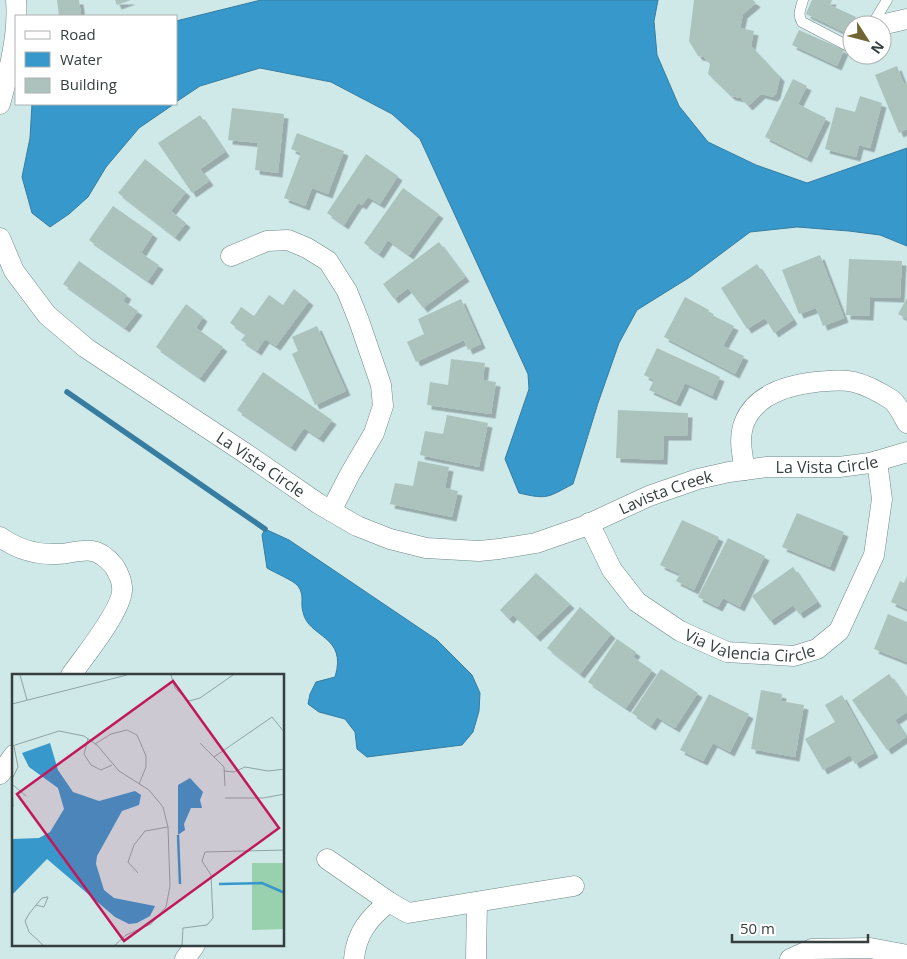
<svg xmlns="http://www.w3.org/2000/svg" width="907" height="959" viewBox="0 0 907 959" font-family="'Open Sans',sans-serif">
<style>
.water{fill:#3798cb;stroke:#367da1}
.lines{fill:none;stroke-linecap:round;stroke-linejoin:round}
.stream{stroke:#367da1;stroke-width:5.5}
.building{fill:#acc3bd;filter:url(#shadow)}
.lane-casing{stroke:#718888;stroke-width:11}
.street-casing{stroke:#718888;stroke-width:21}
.lane{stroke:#fff;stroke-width:10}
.street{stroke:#fff;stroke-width:20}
.labels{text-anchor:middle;stroke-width:5;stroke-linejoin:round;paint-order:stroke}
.street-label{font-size:16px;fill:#353f3f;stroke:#fff}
.inset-river{fill:none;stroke:#3798cb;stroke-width:2.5}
.inset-road{fill:none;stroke:#91a4a4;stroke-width:1}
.view{fill:#c2185b;fill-opacity:0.15;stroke:#c2185b;stroke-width:2.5}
.inset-edge{fill:none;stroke:#353f3f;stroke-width:2.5}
</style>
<defs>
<filter id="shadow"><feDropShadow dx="4.5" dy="4.5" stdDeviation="0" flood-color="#0004"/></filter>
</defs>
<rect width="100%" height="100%" fill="#cfe8e8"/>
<!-- water -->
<path class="water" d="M261,0h397l-4,21 3,34 22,51 29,36 48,23 51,18 100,-35v98l-27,-11 -31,-4 -52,-4 -47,5 -60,45 -53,33 -18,33 -21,60 -25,81c-25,13 -25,16 -54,9l-14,-34 24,-70 -1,-15 -108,-235 -28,-25 -61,-32 -71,-14 -60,18 -24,16v-81z
M32,104h142l-35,24 -33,39 -18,30 -19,17 -19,13 -18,-14 -10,-36 8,-39z
M265,529l24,11 148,100 35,35 8,18 -1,18 -6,21 -11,13 -95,12 -10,-8 -2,-17 -10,-13 -26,-7 -11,-8 2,-10 6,-12 19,-5c13,-42 -27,-39 -32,-65 -3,-10 2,-16 -5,-26 -5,-6 -23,-13 -31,-18l-5,-33z"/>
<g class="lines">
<!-- stream -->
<path class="stream" d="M67,392l198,137"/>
</g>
<!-- building -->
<path class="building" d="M57,0h22l2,15 -22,1z
M115,0h16l-14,5z
M694,0h59l3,3 -13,11 -3,14 14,3 -3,15 29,31 -4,17 -3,3 -12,-3 -13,12 -7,-8 -10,-2 -23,-22 2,-10 -6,-7 -6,-1 -9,-15z
M812,0h20l-2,5 26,12 -8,17 -42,-20z
M799,30l45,20 -7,16 -45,-21z
M897,66l7,18 3,-2v47l-8,4 -24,-58z
M793,79l14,7 -9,18 28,14 -19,40 -42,-21z
M860,96l22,7 -12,45 -11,-3 -3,12 -31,-8 11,-42 19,5z
M232,108l52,6 -6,59 -23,-3 3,-27 -30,-3z
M200,115l25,37 -25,17 9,12 -17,12 -34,-50z
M297,133l47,18 -16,43 -16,-6 -7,18 -21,-8 17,-45 -10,-4z
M366,154l32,22 -18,28 -12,-7 -6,8 -4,-2 -14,22 -17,-12z
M145,159l41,33 -15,19 15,12 -11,14 -57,-44z
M403,188l36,26 -30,41 -21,-15 -9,14 -15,-11z
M113,206l40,28 -12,19 18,12 -11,16 -59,-41z
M439,242l26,35 -42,31 -15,-20 -14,11 -11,-15z
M820,255l24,63 -21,8 -7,-18 -17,6 -17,-44z
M849,259l53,2 -2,37 -30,-1 -1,19 -23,-1z
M79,261l48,34 -4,6 15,10 -13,17 -62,-44z
M757,264l36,56 -19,13 -9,-15 -18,11 -26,-41z
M294,289l15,12 -33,45 -11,-7 -8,12 -16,-11 5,-6 -16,-11 11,-16 13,9 15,-21 14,10z
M685,297l24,13 -1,3 26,13 -11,20 21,10 -9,18 -71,-37z
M907,298v21l-9,-5z
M461,299l20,45 -13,6 -4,-10 -48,22 -9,-20 17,-8 -6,-15z
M186,304l17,13 -7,11 27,19 -23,31 -44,-31z
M317,326l29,65 -31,14 -23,-51 6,-3 -6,-14z
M657,348l63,29 -8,19 -27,-13 -9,19 -27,-12 5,-10 -10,-5z
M451,359l34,4 -2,17 13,2 -5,32 -64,-9 3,-23 18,3z
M263,372l69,48 -13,18 -15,-10 -13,19 -54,-37z
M618,410l70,3 -1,23h-23l-1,24 -47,-2z
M447,415l41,8 -9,44 -59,-12 5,-24 18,3z
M418,461l31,6 -4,21 13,3 -6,26 -62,-13 5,-21 18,3z
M797,513l47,19 -14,35 -48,-20z
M682,520l37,17 -25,53 -18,-9 4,-7 -20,-9z
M728,538l37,18 -25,51 -17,-9 -5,9 -20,-10z
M793,567l24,35 -18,12 -6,-9 -23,16 -18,-25z
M536,573l34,31 -34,33 -23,-22 -4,4 -9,-9z
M907,576v33l-16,-7 9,-21 4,2z
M580,607l31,27 -31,40 -33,-26z
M888,614l19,8v40l-33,-13z
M617,639l19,13 -3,5 19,13 -26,38 -38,-26z
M661,669l37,24 -23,35 -18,-11 -6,9 -19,-13z
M889,674l18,25v13l-12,8 11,17 -19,13 -35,-50z
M761,690l21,4 -1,7 23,4 -9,52 -44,-8z
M709,694l40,20 -19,38 -17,-9 -10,18 -23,-11z
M842,695l32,58 -19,11 -5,-9 -27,15 -18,-31 30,-17 -10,-17z"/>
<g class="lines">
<!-- lane casing -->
<g class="lane-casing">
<path id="lane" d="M803,0c-2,8 -6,14 -1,22l50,26
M872,25l15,-25"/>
</g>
<!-- street casing -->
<g class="street-casing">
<g id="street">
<path d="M881,25l26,-6"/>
<path d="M0,104c9,-33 19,-70 16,-104"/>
<path id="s1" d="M0,238l14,33 33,44 39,33 156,103 77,53 38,22 33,13 36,9 53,3 20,-2 37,-6 46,-16 67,-31 49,-17 31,-7 38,-5h72l31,-4 37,-11"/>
<path d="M231,256l36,-15 21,-1 19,8 21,13 19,30 12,30 22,64 2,21 -9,27 -24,41 -19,37"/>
<path d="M745,470c-3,-17 -7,-33 0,-49 12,-28 44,-36 71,-39 13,-1 25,-3 38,0 13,3 27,11 38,18 6,5 11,16 15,23"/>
<path id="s2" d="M589,523l23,47 25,32 43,29 47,21 67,4 23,-7 22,-18 35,-76 8,-56 -5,-38"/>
<path d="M0,537c17,12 37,18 58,17 11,0 23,-5 34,-3 8,1 17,9 22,15 3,5 8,15 8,21 3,20 -39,71 -51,88"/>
<path d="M0,774l14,-19"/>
<path d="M327,859l62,43 19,11 166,-27"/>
<path d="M185,959l10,-14"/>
<path d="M354,959c2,-26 16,-42 35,-57"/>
<path d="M476,959l1,-57"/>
<path d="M790,959l22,-10 58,-1 37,7"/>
</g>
</g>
<!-- lane -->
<use href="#lane" class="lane"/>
<!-- street -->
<use href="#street" class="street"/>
</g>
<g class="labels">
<!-- street labels -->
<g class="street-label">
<text dy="6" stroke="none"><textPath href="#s1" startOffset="954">La Vista Circle</textPath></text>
<text dy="6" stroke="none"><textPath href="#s1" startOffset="352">La Vista Circle</textPath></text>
<text dy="6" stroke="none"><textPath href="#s1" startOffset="789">Lavista Creek</textPath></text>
<text dy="6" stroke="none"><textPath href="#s2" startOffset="218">Via Valencia Circle</textPath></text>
</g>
</g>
<!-- overview -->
<g transform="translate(12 674)">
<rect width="272" height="272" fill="#cfe8e8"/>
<path d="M240,189h32v66l-32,1z" fill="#99d0ad"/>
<path d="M38,69l8,27 15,22 26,9 36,-10 6,4 -2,10 -17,6 -25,45 -1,8 8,26 10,8 41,8 -5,10 -13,7 -8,1 -14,-7 -68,-58 -35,36v-56l27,-1 11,-6 14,-23 -6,-21 -29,-21 -7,-14zM178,104l13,14 -3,8 2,8h-11l-7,16 1,6 -7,5v-50z" fill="#3798cb"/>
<path class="inset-river" d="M166,161l2,49M207,210l43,-1 23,10"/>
<path class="inset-road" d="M8,1l7,25M159,1l4,13 14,13 11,-3 33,-23M0,30l115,-29M76,65l-4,15 7,11 10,5 11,-5M188,69l24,24 1,19M83,70l16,-10 16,-4 10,5 9,21v11l-7,17M0,72l47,-15 25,5 13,9 22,26 30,19 14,17 5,20 2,59 -4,21 -15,17 -25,11 -12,11M202,83l58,-40 13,16M212,97l10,1 11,-5 23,4 17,-2M0,105l6,-12 -4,-21M0,108l1,25M1,111l13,11M213,124h38l22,-4M126,199l-10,-11 6,-17 11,-14 23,-4M24,231l8,2 4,-10 -6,1 -6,7 -7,9 -4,7 4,11 15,14M170,272l1,-18 24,-3 6,-7 -2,-43 -9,-14 3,-9 80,-2"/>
<path class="view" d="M161,7l106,147 -155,113 -107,-147z"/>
<rect width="272" height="272" class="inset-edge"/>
</g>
<!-- legend -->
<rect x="15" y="15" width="162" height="90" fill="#ffffff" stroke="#aeb2b2"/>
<rect x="25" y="31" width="25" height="8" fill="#ffffff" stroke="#aeb2b2"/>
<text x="60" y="40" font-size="15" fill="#353f3f">Road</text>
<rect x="25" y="52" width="25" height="15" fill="#3798cb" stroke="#aeb2b2"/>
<text x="60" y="65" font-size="15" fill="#353f3f">Water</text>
<rect x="25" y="78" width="25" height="15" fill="#acc3bd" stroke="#aeb2b2"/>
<text x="60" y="90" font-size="15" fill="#353f3f">Building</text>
<!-- north arrow -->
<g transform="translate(867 40) rotate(126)"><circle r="24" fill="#ffffff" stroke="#aeb2b2"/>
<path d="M0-4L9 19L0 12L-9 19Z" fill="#726734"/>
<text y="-8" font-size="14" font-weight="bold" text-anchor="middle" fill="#353f3f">N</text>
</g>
<!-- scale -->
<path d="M732 934v8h136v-8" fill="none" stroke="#353f3f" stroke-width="2.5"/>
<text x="740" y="934" font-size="15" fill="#353f3f" stroke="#ffffff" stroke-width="4" paint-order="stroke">50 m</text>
</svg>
